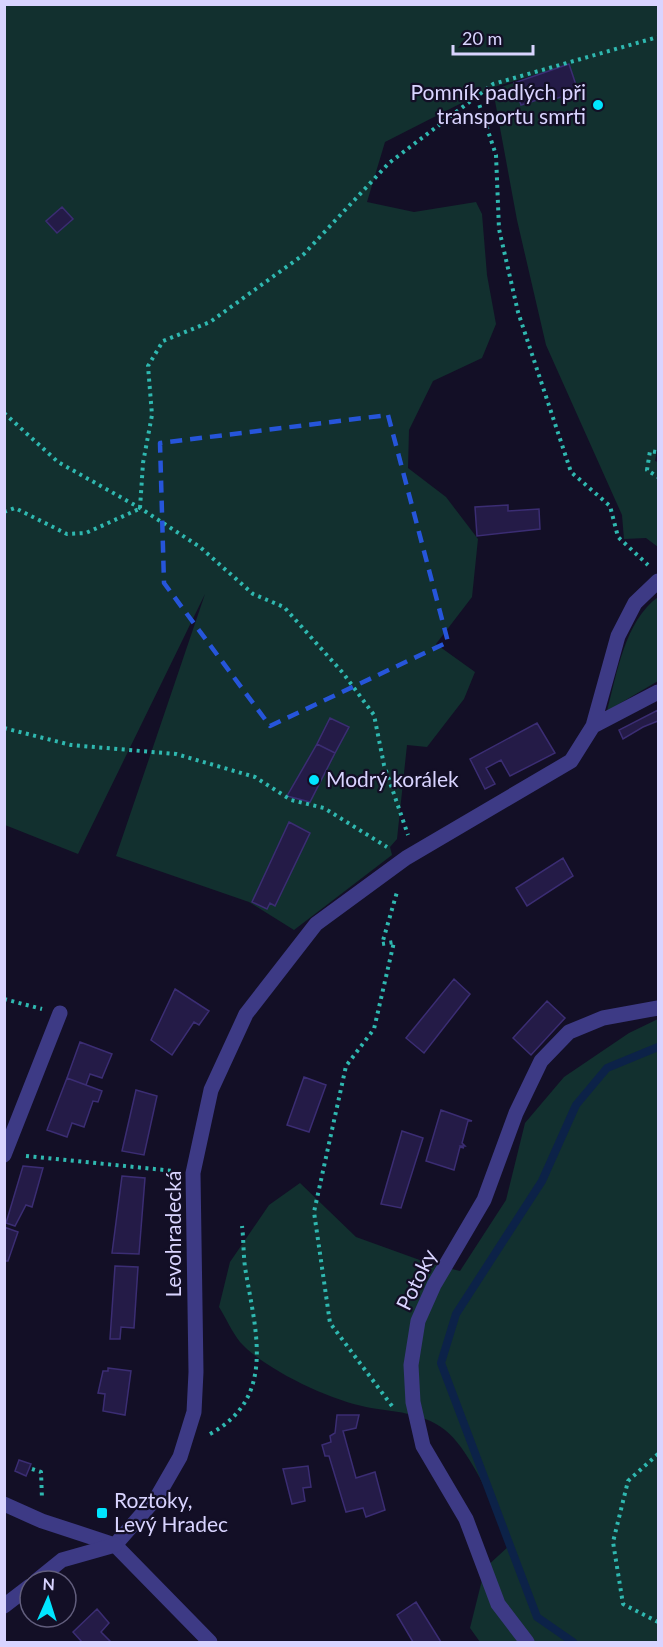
<svg xmlns="http://www.w3.org/2000/svg" width="663" height="1647" viewBox="0 0 663 1647" font-family="Lato,sans-serif">
<style>
.green{fill:#12302f}
.lines{fill:none;stroke-linecap:round;stroke-linejoin:round}
.stream{stroke:#0c2248;stroke-width:8}
.building{fill:#241b47;stroke:#3b2d73;stroke-width:1.5}
.path{stroke:#2fb8b0;stroke-width:4;stroke-dasharray:3 4.5;stroke-linecap:butt}
.minor{stroke:#3d3a85;stroke-width:15}
.tertiary{stroke:#3d3a85;stroke-width:15}
.marked{fill:none;stroke:#2655da;stroke-width:4.5;stroke-dasharray:12 8;stroke-linejoin:round}
.poi-dot{fill:#00e5ff;stroke:#130f26;stroke-width:2}
.labels{text-anchor:middle;stroke-width:4.5;stroke-linejoin:round;paint-order:stroke}
.poi-label{font-size:21px;fill:#d9d4ff;stroke:#130f26;text-anchor:start}
.street-label{font-size:21px;fill:#d9d4ff;stroke:#130f26}
</style>
<rect width="100%" height="100%" fill="#130f26"/>
<!-- green -->
<path class="green" d="M4,5h654v439l-3,17 3,1v85l-12,-9 -22,1 -2,-24 -76,-170 -29,-125 -24,-130 48,-17 -50,15 -106,54 -18,60 47,10 62,-10 6,12 5,61 9,49 -14,34 -49,23 -24,49 -1,38 38,29 32,42 -6,58 -36,47 39,28 -11,27 -37,48 -20,-2 -10,94 -7,8 2,8 -98,75 -45,-28 -133,-46 89,-262 -127,260 -73,-29z
M658,597v84l-51,30c10,-38 18,-90 51,-114z
M658,1019v623h-178l-10,-14 15,-60 25,-23c-12,-31 -39,-95 -65,-115 -23,-18 -52,-18 -79,-23 -36,-7 -101,-37 -126,-65 -8,-10 -14,-24 -21,-35l11,-45 39,-57 31,-22 56,54 72,26 32,8 46,-71 19,-77 39,-46 65,-44z"/>
<g class="lines">
<!-- stream -->
<path class="stream" d="M573,1642l-36,-25 -96,-254 15,-49 86,-133 34,-76 31,-37 51,-21"/>
</g>
<!-- building -->
<path class="building" d="M569,64l9,27 -23,8 -2,-4 -32,10 -7,-22z
M62,207l11,12 -16,14 -11,-12z
M508,505v6l31,-2 1,20 -63,7 -2,-29z
M658,710v11l-15,6 -20,12 -4,-9z
M330,718l19,9 -14,26 -18,-9z
M537,723l18,30 -45,23 -9,-16 -15,8 9,16 -10,5 -15,-30z
M317,744l18,9 -25,49 -23,-6z
M289,822l21,11 -35,73 -5,-3 -3,6 -15,-7z
M563,858l10,18 -46,30 -11,-18z
M454,979l16,15 -46,59 -18,-15z
M175,989l34,22 -10,14 -5,-3 -22,33 -21,-15z
M547,1001l18,17 -34,37 -18,-17z
M80,1042l32,12 -10,24 -12,-4 -4,11 -19,-7z
M304,1077l22,8 -17,47 -22,-7z
M67,1078l35,13 -4,11 -5,-1 -9,26 -12,-4 -5,14 -20,-7z
M136,1090l21,6 -13,59 -22,-4z
M441,1110l31,11h-4l-6,22 3,3h-4l3,2 -4,-1 -6,23 -28,-9z
M402,1131l21,7 -22,70 -20,-4z
M23,1166l20,2 -11,39 -6,-2 -11,21 -9,-3z
M122,1176l23,2 -6,76 -27,-1z
M4,1227l14,5 -10,29h-4z
M115,1266l23,1 -4,61 -13,-1 -1,12h-10z
M108,1368l23,3 -6,44 -22,-4 2,-17 -7,-1 5,-22h5z
M337,1415h22l-3,13 -13,3 13,47 19,-6 10,38 -19,7 -3,-9 -17,4 -17,-56h-4l-3,-11 9,-3 -1,-6 5,-3z
M19,1460l12,4 -5,12 -11,-5z
M308,1466l3,21 -8,1 2,13 -13,3 -9,-35z
M416,1602l25,40h-28l-16,-27z
M97,1609l12,14 -8,9 10,10h-29l-9,-10z"/>
<g class="lines">
<!-- path -->
<path class="path" d="M477,98l19,57 3,74 19,83 53,160 39,34 8,31 30,28
M4,413l54,49 82,46 60,39 53,47 31,13 59,66 31,42 10,50 24,70
M656,452l-6,-1 -3,19 11,7
M140,508l3,-45 9,-48 -4,-49 15,-25 47,-19 93,-67 86,-92 104,-79 165,-47
M4,512l11,-4 52,26 19,-1 53,-24
M4,728l67,17 105,9 79,23 36,23 33,8 63,39
M4,999l38,10
M26,1156l148,15
M392,1406l-62,-83 -16,-111 32,-146 28,-37 20,-87 -12,2 15,-52
M210,1434c66,-36 46,-101 36,-161 -3,-15 -2,-31 -4,-47
M658,1454l-30,27 -15,61 10,62 35,18
M32,1469l9,3 1,27"/>
<!-- minor -->
<path class="minor" d="M593,726l65,-34
M4,1155l56,-142
M4,1504l38,17 73,24 95,97
M115,1545l42,-48 23,-40 14,-45 2,-40 -3,-199 18,-83 35,-76 70,-90 90,-66 165,-97 22,-35 25,-90 17,-33 23,-22
M527,1642l-29,-38 -32,-85 -43,-73 -10,-44 -2,-37 7,-44 16,-36 50,-85 32,-87 25,-52 28,-29 34,-14 55,-10"/>
<!-- tertiary -->
<path class="tertiary" d="M36,1581l26,-21 53,-15
M4,1606l26,-20"/>
</g>
<!-- marked area -->
<path class="marked" d="M388,415l60,227 -178,84 -106,-143 -4,-140z"/>
<!-- markers -->
<g class="poi-dot">
<circle cx="598" cy="105" r="6"/>
<circle cx="314" cy="780" r="6"/>
<rect x="96" y="1507" width="12" height="12" rx="3"/>
</g>
<g class="labels">
<!-- poi labels -->
<g class="poi-label">
<text x="586" y="100" text-anchor="end">Pomník padlých při<tspan x="586" dy="24">transportu smrti</tspan></text>
<text x="326" y="787">Modrý korálek</text>
<text x="114" y="1508">Roztoky,<tspan x="114" dy="24">Levý Hradec</tspan></text>
</g>
<!-- street labels -->
<g class="street-label">
<text transform="translate(174 1234) rotate(-90)" y="7">Levohradecká</text>
<text transform="translate(417 1280) rotate(-64)" y="7">Potoky</text>
</g>
</g>
<!-- border -->
<rect width="663" height="1647" fill="none" stroke="#d9d4ff" stroke-width="12"/>
<!-- north arrow -->
<g transform="translate(48 1599) rotate(3)"><circle r="28" fill="#130f26" stroke="#625e7d" stroke-width="1.5"/>
<path d="M0-4.5L10 22L0 15L-10 22Z" fill="#00e5ff"/>
<text y="-9" font-size="16" font-weight="bold" text-anchor="middle" fill="#d9d4ff">N</text>
</g>
<!-- scale -->
<path d="M453 45v9h80v-9" fill="none" stroke="#d9d4ff" stroke-width="3"/>
<text x="462" y="45" font-size="18" fill="#d9d4ff" stroke="#130f26" stroke-width="4.5" paint-order="stroke">20 m</text>
</svg>
